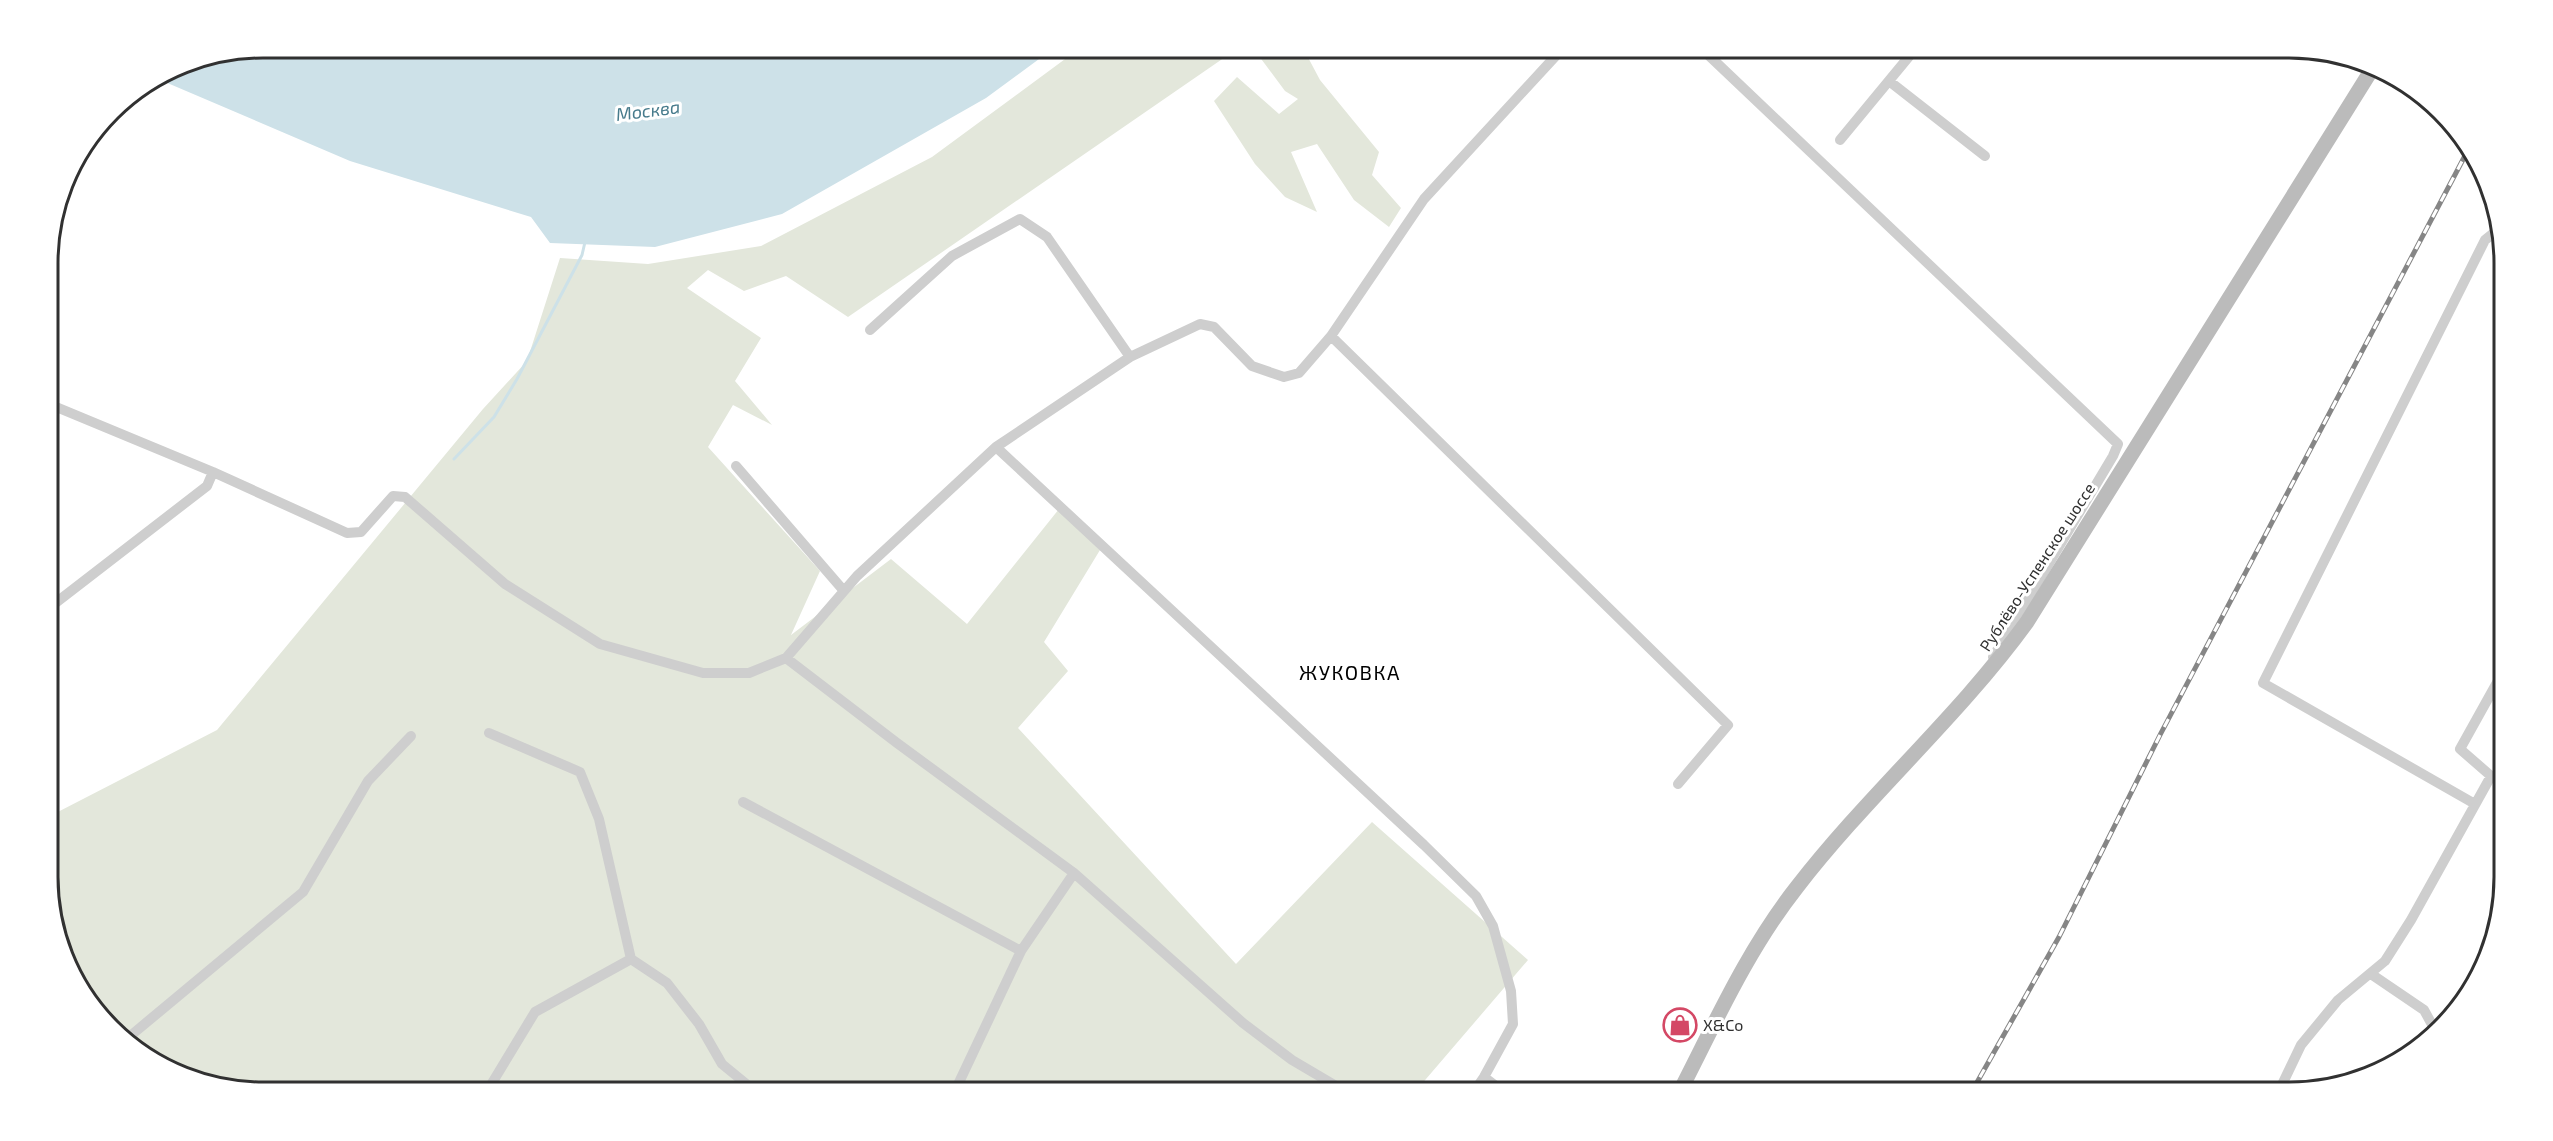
<svg xmlns="http://www.w3.org/2000/svg" width="2553" height="1141" viewBox="0 0 2553 1141" font-family="'Exo 2',sans-serif">
<style>
.green{fill:#e3e7db}
.water{fill:#cde1e8}
.lines{fill:none;stroke-linecap:round;stroke-linejoin:round}
.stream{stroke:#cde1e8;stroke-width:3}
.street{stroke:#cecece;stroke-width:10}
.secondary{stroke:#bbb;stroke-width:15}
.rail-casing{stroke:#868686;stroke-width:5}
.rail{stroke:#fff;stroke-width:3;stroke-dasharray:9;stroke-linecap:butt}
.labels{text-anchor:middle;stroke-width:6;stroke-linejoin:round;paint-order:stroke}
.street-label{font-size:16px;fill:#313131;stroke:#fff}
.poi-label{font-size:16px;fill:#313131;stroke:#fff;text-anchor:start}
.water-label{font-size:18px;font-style:italic;fill:#477b8c;stroke:#fff}
.quarter-label{font-size:20px;letter-spacing:1.5px;fill:#000;stroke:#fff}
.rim{fill:none;stroke:#313131;stroke-width:3}
</style>
<rect width="100%" height="100%" fill="#fff"/>
<!-- green -->
<path class="green" d="M1080,48h149l2,5 -383,264 -62,-41 -42,15 -36,-21 -21,18 74,50 -26,43 37,44 -39,-20 -25,42 112,124 -29,64 100,-76 76,65 92,-115 41,41 -56,92 24,29 -50,57 218,236 136,-142 156,138 -114,133h-1151l-82,-16 -88,-68 -43,-103v-90l167,-86 266,-321 44,-48 33,-103 88,6 113,-18 171,-89z
M1253,48h50l17,32 59,72 -7,23 29,33 -12,19 -35,-27 -37,-56 -26,8 26,60 -32,-15 -30,-33 -41,-63 23,-24 42,37 19,-15 -13,-8z"/>
<!-- water -->
<path class="water" d="M263,48h791l-68,50 -204,116 -127,33 -105,-4 -19,-26 -181,-56 -192,-82 23,-15z"/>
<g class="lines">
<!-- stream -->
<path class="stream" d="M454,459l40,-42 23,-38 65,-124 3,-13"/>
<!-- street -->
<path class="street" d="M1701,48l417,396 -5,12 -120,201
M1889,81l96,75
M1840,140l76,-92
M870,330l82,-74 68,-37 27,18 83,120
M1331,336l397,389 -50,59
M49,404l164,68
M996,447l428,398 52,51 17,30 18,65 2,33 -29,53 -11,16
M736,466l108,125
M49,608l158,-122 6,-14 134,61 14,-1 32,-36 12,1 100,87 95,60 103,29h46l37,-15 111,85 177,130 169,150 49,37 56,33
M786,658l71,-82 139,-129 134,-90 70,-33 14,3 38,39 32,11 15,-4 32,-37 93,-137 139,-151
M489,733l91,39 19,47 32,140 36,24 32,41 23,40 28,23 13,6
M743,802l278,149 -67,142
M2475,804l-212,-121 222,-443 15,-12
M1021,951l53,-78
M2371,974l53,36 11,20
M129,1037l174,-145 65,-111 43,-45
M1484,1077l21,16
M486,1093l49,-81 96,-53
M2278,1093l23,-48 37,-45 47,-39 26,-41 80,-144 -31,-27 44,-79"/>
<!-- secondary -->
<path class="secondary" d="M1679,1093c36,-70 69,-144 118,-206 72,-93 161,-170 230,-265l347,-556"/>
<!-- rail casing -->
<g class="rail-casing">
<path id="rail" d="M1971,1093l88,-156 101,-202 308,-585"/>
</g>
<!-- rail -->
<use href="#rail" class="rail"/>
</g>
<!-- icons -->
<defs>
<g id="shop-ring" transform="scale(1.725)"><circle r="9.5" fill="#fff" stroke="#d44865" stroke-width="1.5"/><path d="M-5-2.5h2.3a2.7 3.5 0 0 1 5.4 0H5L5.5 6h-11ZM-1.5-2.5h3a1.5 2.3 0 0 0-3 0Z" fill="#d44865"/></g>
</defs>
<g fill-rule="evenodd">
<use href="#shop-ring" x="1680" y="1025"/>
</g>
<g class="labels">
<!-- street labels -->
<g class="street-label">
<text transform="translate(2037 567) rotate(-57)" y="6">Рублёво-Успенское шоссе</text>
</g>
<!-- poi labels -->
<g class="poi-label">
<text x="1703" y="1031">X&amp;Co</text>
</g>
<!-- water labels -->
<g class="water-label">
<text transform="translate(648 111) rotate(-7)" y="6">Москва</text>
</g>
<!-- quarter labels -->
<g class="quarter-label">
<text x="1350" y="680">ЖУКОВКА</text>
</g>
</g>
<!-- crop -->
<path d="M0 0H2553V1141H0ZM263 58H2289A205 205 0 0 1 2494 263V877A205 205 0 0 1 2289 1082H263A205 205 0 0 1 58 877V263A205 205 0 0 1 263 58Z" fill="#fff" fill-rule="evenodd"/>
<path class="rim" d="M263 58H2289A205 205 0 0 1 2494 263V877A205 205 0 0 1 2289 1082H263A205 205 0 0 1 58 877V263A205 205 0 0 1 263 58Z"/>
</svg>
